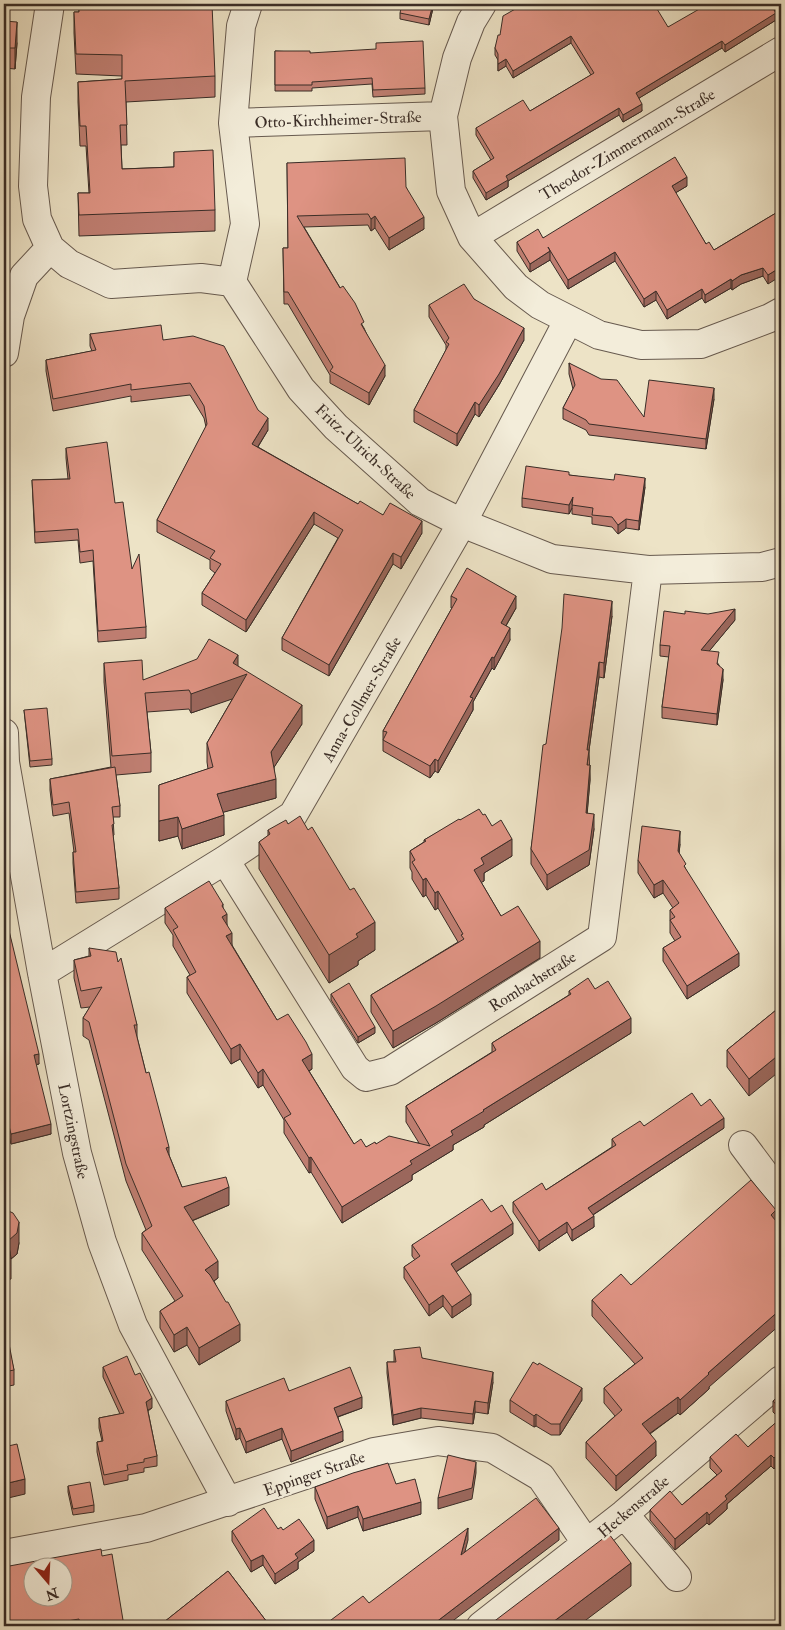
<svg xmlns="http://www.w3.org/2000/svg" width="785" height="1630" viewBox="0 0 785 1630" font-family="'IM FELL Double Pica',serif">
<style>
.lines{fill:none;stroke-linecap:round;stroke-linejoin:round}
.street-casing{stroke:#675a4f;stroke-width:30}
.street{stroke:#f3edda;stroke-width:28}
.wall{fill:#bf7e71;stroke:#3a2d27}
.shaded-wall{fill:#9b675c;stroke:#3a2d27}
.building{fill:#de9383;stroke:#3a2d27;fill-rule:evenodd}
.labels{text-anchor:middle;stroke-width:5;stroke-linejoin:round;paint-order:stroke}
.street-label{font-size:16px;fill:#3a2d27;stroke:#f3edda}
</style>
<rect width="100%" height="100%" fill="#ede3c6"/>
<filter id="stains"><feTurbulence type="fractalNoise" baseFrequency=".004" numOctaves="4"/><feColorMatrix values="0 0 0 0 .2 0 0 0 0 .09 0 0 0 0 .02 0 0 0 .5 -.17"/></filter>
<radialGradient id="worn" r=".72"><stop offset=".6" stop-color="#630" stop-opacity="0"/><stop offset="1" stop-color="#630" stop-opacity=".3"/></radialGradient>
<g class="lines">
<!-- street casing -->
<g class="street-casing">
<path id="street" d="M50,4l-14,93 -3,89 4,33 13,29 19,16 42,20 90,-6 31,4 69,107 35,38 84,75 42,21 90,36 96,11 114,-3 19,-5
M482,4l-11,18 -14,36 -14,58 8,75 21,46 44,50 24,18 59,30 42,10 60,-1 69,-26 11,-6
M233,123l210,-7
M472,237l309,-186
M232,282l13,-58 -12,-101 8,-97 7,-22
M4,353l6,-37 14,-40 26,-28
M4,733l1,29 37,211 35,180 25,89 31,83 95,177
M225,860l130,208 11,9 24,-6 212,-134 46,-367
M42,973l183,-113 68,-45 169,-292 106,-202
M743,1145l38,51
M624,1514l53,63
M4,1554l142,-26 228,-76 64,-11 54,7 49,29 46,67
M481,1626l143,-112 157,-134"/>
</g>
<!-- street -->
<use href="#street" class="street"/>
</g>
<!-- wall -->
<path class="wall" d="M79,4l136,72v21l-89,5 1,43h-6l1,24 52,-2v-15l41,58v21l-136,5 -1,-43h11l-3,-47h-6l-2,-44v-20l44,-3v-3l-46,-2 -2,-41v-21h5z
M337,4h10l-1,2z
M434,4l-5,21 -29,-6v-6z
M781,4v9l-5,3v4l-51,32 -3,-4 -83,50 3,13 -19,11 -4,-7 -111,66v6l-22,13 -13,-22v-7l18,-11 -15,-25v-7l54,-17 61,-36 -20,-32 -58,35 -7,-12 -8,5v-11l-3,-5v-7l5,-13 35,-30 133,22z
M4,21l13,22 -2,26 -11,-1z
M275,51l35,2 115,35v6l-52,3 -1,-13 -60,4v3h-37z
M781,106v18l-5,-8v-6z
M287,163l119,24 18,42 -35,21 -14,-22 -4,3 -3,-6 -64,2 60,101 21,48 -16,29 -39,-22v-8l-42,-71h-4l-1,-56h5z
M687,186l-12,7 31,51 8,6 67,-40 -13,74 -5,-8 -22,8 -9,6 -1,-2 -26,15 -3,-5 -35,21 -11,-19 -12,7 -29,-46 -47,28 -18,-29 -20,12 -13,-21v-9l26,-4z
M474,299l50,41 -25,45 -20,32 -4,-3 -18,32 -43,-24v-12l32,-60v-5l-17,-28v-12z
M90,334l73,6 105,90 -10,17 100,57 25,11 39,18 -21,36 -8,-5 -64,112 -47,-26v-12l56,-100 -24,-14 -68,108 -44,-27v-12l13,-20 -5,-4v-9l-53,-28v-12l49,-93 -2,-9 -14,-23 -59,7v-6l-78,15 -7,-40v-11l46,-9 -2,-5z
M569,363l75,54 70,-18 -8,50 -117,-14 -3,-5 -23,-11v-11l10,-19 -4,-15z
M66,448l49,55 31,124v11l-48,4 -5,-81 -13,2 -2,-23 -43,3 -3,-63 36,-1 -2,-21z
M569,475l76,12 -6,43 -13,-2 -8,6 -6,-7 -20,-3v-7l-20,-3v-6l-3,6 -47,-7v-9z
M451,596l65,12 -10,18 4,14 -16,30 -2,-2 -19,34v8l-35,63 -3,-2 -5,7 -47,-27v-20l69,-123h-1z
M612,616l-8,62 -5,-1 -10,73 1,30 -3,33 7,16 -5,36 -42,25 -16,-26v-15l15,-105z
M735,620l-26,31 10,14 4,15 -6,45 -55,-7v-11l7,-50 -9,-1v-11z
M104,663l39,17 95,-14 64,58 -28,43 2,31 -53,14 1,23 -42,14 -4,-13 -19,5v-56l49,-16 -1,-7v-19l26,-45 -42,15 -2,-4 -42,3 4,41v19l-35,3 4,31v11h-7l1,18 -1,1 6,52v11l-43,4 -3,-40v-11h1l-5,-39 -16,3 -3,-26v-11l61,-12 -7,-85z
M24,710l28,49v6l-22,2z
M483,815l29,41 -28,17v8l-3,1 20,34 39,42 -104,65 -43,25 -22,-36v-17l87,-53 -20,-34 -3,2 -9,-15 -3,2 -11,-18v-7l-2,-4v-17l14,-9v-2l36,-20z
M268,830l107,120 -17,11v4l-29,18 -70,-114v-27l9,-6z
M680,844l-1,9 7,17 53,96 -52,33 -24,-38v-13l12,-7 -5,-8v-23l3,-2 -10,-15 -9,5 -16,-25v-13z
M4,889l2,30 33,145 -3,1 15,69 -40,10 -7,-28z
M165,908l58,1 9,36 45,75 35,49 -3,2 45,73 12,3 10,-3 43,-1 -13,-21v-16l86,-54v-9l77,-48v-4l26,-2 36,44 -147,92v2l-31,18v5l-41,25v5l-70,43 -31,-51 -2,1 -25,-40v-13l-21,-35 -5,3 -18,-29 -9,5 -44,-71v-16l3,-2 -17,-29v-11l-8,-12z
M89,948l29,14 19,63v12l9,36 23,82 13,32 47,18 -37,16 26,57 -4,3 26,60 -41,24 -12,-20 -13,7 -14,-24v-17l15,-10 -33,-51v-17l4,-3 -20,-49 -37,-141 -6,-4v-18l7,-11 -9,1 -7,-30v-18l15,-4z
M331,994l44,39 -17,10 -27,-43z
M781,1006l-32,90 -22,-29v-17z
M701,1106l23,22 -131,87 1,12 -22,14 -5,-9 -28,19 -26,-39v-10l33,-12 66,-43v-8l32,-13z
M781,1120v19l-2,-3v-15z
M4,1209l15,34 -2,11 -6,5v20l-7,2z
M491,1212l22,22 -57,38 15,33 -19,13 -9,-12 -14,10 -25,-38v-11l11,-7 -3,-4v-11z
M592,1300l117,87v2l-29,26 -2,-2 -28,21 6,22 -40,35 -30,-33v-16l29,-26 -11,-13v-15l31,-24 -43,-48z
M4,1328l10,42v15l-10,2z
M394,1350l28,8 71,24 -5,32 -13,-2 -2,12 -52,-6 -28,7 -6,-52v-11h7z
M103,1367l49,41 -4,3 9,45v10l-13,2v4l-16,3v5l-24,5 -7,-33v-10l5,-1 -3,-13v-10l21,-4 -17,-37z
M289,1391l73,17 -24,9 5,24 -52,21 -9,-23 -36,14 -6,-15 -4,2 -10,-29v-10z
M781,1394v68l-7,7 -3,-3 -44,38v5l-18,16 -2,-2 -32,27 -25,-30v-10l32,-5 35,-30 -7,-7v-11l38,-10 32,-28 -7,-7v-11z
M510,1400h72l-22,35h-9l-15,-9 -2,1 -24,-15z
M396,1484l25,30 -58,17 -5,-14 -31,12 -12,-30v-12z
M68,1486l26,19v7l-21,3 -5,-23z
M278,1529l5,1 31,21 -16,11v7l-23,15 -12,-19 -12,7 -19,-31v-10z
M102,1556l22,70h-120z
M228,1571l42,55h-111z"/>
<!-- shaded-wall -->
<path class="shaded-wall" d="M433,4h1l-5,21v-6z
M781,6v7l-5,3v4l-51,32v-7z
M17,22v21l-2,26v-21z
M571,36v7l-58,35v-7z
M722,41v7l-86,52v-7z
M506,59v7l-8,5v-7z
M642,104v7l-19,11v-7z
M619,108v7l-111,66v6l-22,13v-7l20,-17z
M687,177v9l-15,9v-9z
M375,216v12l-4,3v-12z
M424,217v12l-35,21v-12z
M550,251v9l-20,12v-8z
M615,252v9l-47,28v-9z
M781,267v9l-13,8v-9z
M763,268v8l-22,8 -9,6v-9l9,-6z
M731,279v9l-26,15v-8z
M702,289v9l-35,21v-9z
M656,291v9l-12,7v-8z
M524,328v12l-25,45 -20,32v-12z
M385,365v11l-16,29v-12z
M714,388v11l-8,50v-10z
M475,402v12l-18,32v-12z
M268,418v12l-16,26v-12z
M645,478v9l-6,43v-9z
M573,497l-1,11 -3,6v-9z
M314,512v12l-68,108v-12z
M626,519v9l-8,6v-9z
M422,521v12l-21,36v-12z
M393,553v11l-64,112v-11z
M516,596v12l-15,26v-11z
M612,601v15l-8,62v-15z
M735,609v11l-34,41v-11z
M510,628v12l-16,30v-12z
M238,655v20l9,-1v20l-56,19v-19l42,-31z
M492,657v11l-19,34v8l-35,63v-12l32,-64z
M599,662v15l-12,88v-15z
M723,669v11l-6,45v-11z
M302,705v19l-31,48v-20z
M435,759v12l-5,7v-12z
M590,765v15l-4,48v-15z
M276,779v19l-59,16v-20z
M594,814v15l-5,36 -42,25v-15z
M224,815v20l-42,14v-20z
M178,817v19l-19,5v-20z
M680,831v13l-2,20v-13z
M512,839v17l-28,17v8l-10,6v-17l7,-12z
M426,878v17l-3,2v-17z
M663,880v13l-9,5v-13z
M438,891v17l-3,2v-17z
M223,904v12l4,-2v15l-5,3v-26z
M7,909v10l-3,1v-10z
M375,922v28l-17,11v4l-29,18v-28l27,-21z
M232,933v15l-6,-12z
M540,941v17l-104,65 -43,25v-17z
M739,953v13l-52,33v-13z
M631,1018v15l-147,92v2l-31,18v5l-41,25v5l-70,43v-16l68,-46 41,-30 32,-21z
M375,1027v6l-17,10v-6z
M240,1044v15l-9,5v-15z
M781,1053v17l-32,26v-17z
M39,1054v10l-5,1v-10z
M312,1054v15l-10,6v-15z
M263,1069v16l-5,3v-15z
M724,1118v10l-136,90v-10z
M51,1124v10l-40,10v-10z
M169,1147v17l-3,-16z
M311,1157v15l-2,1v-15z
M229,1187v18l-45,19v-17z
M776,1210v16l-5,-11z
M594,1216v11l-22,14v-11z
M19,1222v21l-2,11 -6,5 -3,-18z
M567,1222v10l-28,19v-10z
M513,1223v11l-62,41v-11z
M218,1261v17l-13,9v-17z
M471,1294v11l-19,13v-11z
M443,1295v11l-14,10v-11z
M781,1309v15l-72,63v2l-29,26v-15l28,-27z
M240,1324v17l-41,24v-17z
M187,1327v18l-13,7v-17z
M493,1372v10l-5,32v-11z
M582,1388v12l-22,35v-11z
M362,1397v11l-28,10v-10z
M678,1397v16l-36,26v-15z
M152,1398v10l-6,3v-9z
M475,1401v11l-2,12v-10z
M421,1408v10l-28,7v-10z
M536,1414v12l-2,1v-11z
M240,1428v10l-4,2v-11z
M282,1428v11l-36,14v-11z
M343,1431v10l-52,21v-11z
M656,1441v15l-40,35v-15z
M781,1451v11l-7,7v-11z
M771,1455v11l-44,38v5l-18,16v-10l16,-19z
M476,1462v11l-4,26 -34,10v-11z
M25,1479v15l-21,5v-15z
M421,1502v12l-58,17v-12z
M358,1506v11l-31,12v-12z
M707,1512v11l-32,27v-11z
M468,1528v12l-7,27v-12z
M559,1528v12l-113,86h-15z
M314,1540v11l-16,11v7l-23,15v-10l20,-20z
M263,1555v10l-12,7v-11z
M631,1563v23l-53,40h-25v-4z"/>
<!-- building -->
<path class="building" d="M79,4h133l3,72 -90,5 2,44h-7l2,44 52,-2v-15l39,-2 2,60 -136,5 -1,-22h12l-4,-67h-6l-2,-44 44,-3v-24l-46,-1 -2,-42h5z
M402,4h31l-4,15 -29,-6z
M524,4h10l1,1 2,-1h117l14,23 40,-23h73v2l-7,4 2,3 -51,32 -3,-4 -86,52 6,11 -19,11 -4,-7 -113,68 2,4 -22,13 -13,-22 21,-13 -18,-30 47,-28 7,11 64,-38 -23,-37 -58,35 -7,-12 -8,5v-10l-3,-6 3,-13h2l3,-19z
M4,21l13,1 -2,26h-11z
M423,41l2,47 -52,2 -1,-12 -60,4v3h-37v-34h35v2l66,-4v-6z
M781,106v12l-5,-8z
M675,157l12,20 -15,9 34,58 3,-2 5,8 67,-40v57l-13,8 -5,-7 -22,7 -9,6 -1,-2 -26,16 -3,-6 -35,21 -11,-19 -12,8 -29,-47 -47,28 -20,-33 2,4 -20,13 -13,-22 21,-13 5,9z
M405,158l1,29 18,30 -35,21 -14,-22 -4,3 -3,-5 -71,2 43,72 3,-2 12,17 9,19 -3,2 24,41 -16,28 -39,-22 3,-4 -45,-75h-4l-1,-44h5l-1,-85z
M464,284l10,15 50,29 -25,46 -20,31 -4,-3 -18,32 -43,-24 35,-66 -3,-2 3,-4 -20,-33z
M161,325l2,15 30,-4 31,10 34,64 10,8 -16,26 106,60 2,-3 23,14 7,-12 32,18 -21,36 -8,-4 -64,112 -47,-27 61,-108 -29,-18 -68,108 -44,-27 19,-29 -11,-6 5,-7 -58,-31 50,-96 -3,-18 -14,-23 -59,7v-6l-78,15 -7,-39 50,-10 -6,-16z
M569,363l32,16 16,1 27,37 5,-37 65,8 -8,51 -117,-15 -3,-4 -23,-12 12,-23z
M107,442l8,61 8,-1 9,67 7,-15 7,73 -48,4 -5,-81 -13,2 -2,-23 -43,3 -3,-52 38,-1 -4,-31z
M526,466l43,6v3l45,5 1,-6 30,4 -6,43 -13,-2 -8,6 -6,-8 -20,-2 1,-7 -21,-3 1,-8 -4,8 -47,-7z
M467,568l49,28 -15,27 9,5 -16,30 -2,-1 -22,40 3,1 -35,63 -3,-2 -5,7 -47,-26 4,-8 -4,-1 74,-132 -6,-3z
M564,594l48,7 -8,62 -5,-1 -12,88h2l-2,15h3l-4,48 8,1 -5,36 -42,25 -16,-26 12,-104 3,-1 16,-116z
M735,609l-34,41 18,2 -2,12 6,5 -6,45 -55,-7 8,-61 -10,-1 4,-34 21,3v-3l23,3z
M209,639l29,16 -5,8 69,42 -31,47 5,27 -59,15 7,21 -42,14 -4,-12 -19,4v-36l54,-18 -6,-24 40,-69 -56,20 -2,-4 -44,3 6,60 -39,3 -8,-93 38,-3 1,20 54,-21z
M47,708l5,51 -22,2 -6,-51z
M115,767l5,39 -8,1 2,17 -2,1 7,63 -43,4 -3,-40h3l-7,-50 -16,3 -3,-26z
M479,809l4,6 2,-1 7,12 9,-6 11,19 -31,19 3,6 -10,6 27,46 17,-10 22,35 -104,65 -43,25 -22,-36 93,-56 -3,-4 2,-1 -25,-43 -3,2 -9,-15 -3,2 -11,-18 3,-2 -5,-9 16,-10 -2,-1 35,-21 1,1z
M300,816l8,14 4,-3 38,63 4,-2 21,34 -19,12 2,3 -29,18 -70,-113 11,-8 -2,-4 18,-10 2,4z
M642,826l38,5 -2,20 8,13 -2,2 55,87 -52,33 -24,-38 18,-11 -11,-17 5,-3 -5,-7 9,-7 -16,-23 -9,5 -16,-25z
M209,881l14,23 -1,2 5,8 -5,3 10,16 -6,3 51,84 11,-6 18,28 6,12 -10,6 52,84 7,-5 5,8 9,-5 1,2 13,-8 41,10 -24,-40 90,-56 -4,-7 79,-49 -2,-3 19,-13 7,11 13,-8 23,37 -148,92 1,1 -33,20 2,4 -43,26 2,3 -70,43 -31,-50 -2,1 -25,-40 7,-4 -28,-45 -5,4 -18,-29 -9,5 -44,-72 9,-5 -23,-42 5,-3 -13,-19z
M4,889l3,20 -3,1 35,144 -5,1 17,69 -40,10 -7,-28v-44l3,-1 -3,-12z
M89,948l27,4 2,10 3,-4 16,67h-3l12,48 3,-1 20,75 -3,1 16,39 44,-10 3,10 -45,20 34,54 -13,9 5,5 16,27h2l12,22 -41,24 -12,-21 -13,8 -14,-24 23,-15 -41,-63 10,-7 -26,-62 -37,-142 -6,-4 19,-31 -21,4 -7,-31 17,-4z
M349,983l26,44 -17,10 -27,-43z
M781,1006v47l-32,26 -22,-29z
M692,1093l9,13 9,-7 14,19 -136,90 6,8 -22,14 -5,-8 -28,19 -26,-39 29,-19 4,7 70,-45 -4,-6 28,-18 4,5z
M751,1180l25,30 -5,5 10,12v82l-73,64 1,1 -29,26 -2,-3 -36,27 14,17 -40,35 -30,-34 36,-32 -18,-22 39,-30 -51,-58 29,-26 10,11z
M482,1199l9,13 11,-7 11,18 -62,41 20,30 -19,13 -9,-12 -14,10 -25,-38 16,-11 -8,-11z
M4,1209l9,4 6,9 -2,11 -9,8 3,17 -7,1z
M4,1328h2l8,42 -10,2z
M420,1347l2,11 71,14 -5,31 -13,-2 -2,13 -52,-6 -28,7 -6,-53h9l-2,-12z
M127,1356l8,19 5,-2 12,25 -6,4 11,54 -13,3v3l-17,3 1,5 -24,5 -7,-33 6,-1 -4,-23 25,-5 -21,-46z
M533,1362l5,3 1,-2 43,25 -22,36h-9l-15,-10 -2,2 -24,-16z
M350,1367l12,30 -28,11 9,23 -52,20 -9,-23 -36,14 -6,-14 -4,1 -10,-28 58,-23 5,13z
M781,1394v16l-8,-9z
M781,1418v33l-7,7 -3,-3 -46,41 2,3 -18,16 -2,-3 -32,27 -25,-29 20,-19 12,14 40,-34 -12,-14 26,-23 12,13z
M17,1444l8,35 -21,5v-37z
M448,1455l28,7 -4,26 -34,10z
M388,1463l8,21 19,-5 6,23 -58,17 -5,-13 -31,11 -12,-30 38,-14z
M90,1482l4,23 -21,4 -5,-23z
M536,1498l23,30 -128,98h-108l40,-30 6,7 99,-75 -7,27z
M264,1508l14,21 3,-2 2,3 16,-11 15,21 -19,14 3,4 -23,16 -12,-19 -12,6 -19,-30z
M609,1534l22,29 -78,59 2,3 -2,1h-65z
M101,1549l1,7 10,-2 12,72h-44l-1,-7 -41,7h-34v-59zM32,1568h30v30h-30z
M228,1571l42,55h-83l4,-2 -23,2h-9z"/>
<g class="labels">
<!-- street labels -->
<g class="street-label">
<text transform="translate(338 119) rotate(-2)" y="6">Otto-Kirchheimer-Straße</text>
<text transform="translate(627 144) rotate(-31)" y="6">Theodor-Zimmermann-Straße</text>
<text transform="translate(366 451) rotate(43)" y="6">Fritz-Ulrich-Straße</text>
<text transform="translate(361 699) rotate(-60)" y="6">Anna-Collmer-Straße</text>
<text transform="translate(532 981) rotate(-32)" y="6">Rombachstraße</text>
<text transform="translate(74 1131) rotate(78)" y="6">Lortzingstraße</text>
<text transform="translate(314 1473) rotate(-19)" y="6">Eppinger Straße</text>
<text transform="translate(633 1506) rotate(-40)" y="6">Heckenstraße</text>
</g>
</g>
<!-- margin -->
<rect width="785" height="1630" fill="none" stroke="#ede3c6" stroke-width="20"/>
<rect x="5" y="5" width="775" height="1620" fill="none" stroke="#3a2d27" stroke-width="2.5"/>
<rect x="10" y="10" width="765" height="1610" fill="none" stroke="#3a2d27"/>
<!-- north arrow -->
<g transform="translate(48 1582) rotate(161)"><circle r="24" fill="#f3edda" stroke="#a9a092"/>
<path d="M0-4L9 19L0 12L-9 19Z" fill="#8f2418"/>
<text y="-8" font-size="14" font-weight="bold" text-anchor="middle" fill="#3a2d27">N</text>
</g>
<rect width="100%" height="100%" filter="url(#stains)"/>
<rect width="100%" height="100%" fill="url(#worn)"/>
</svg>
